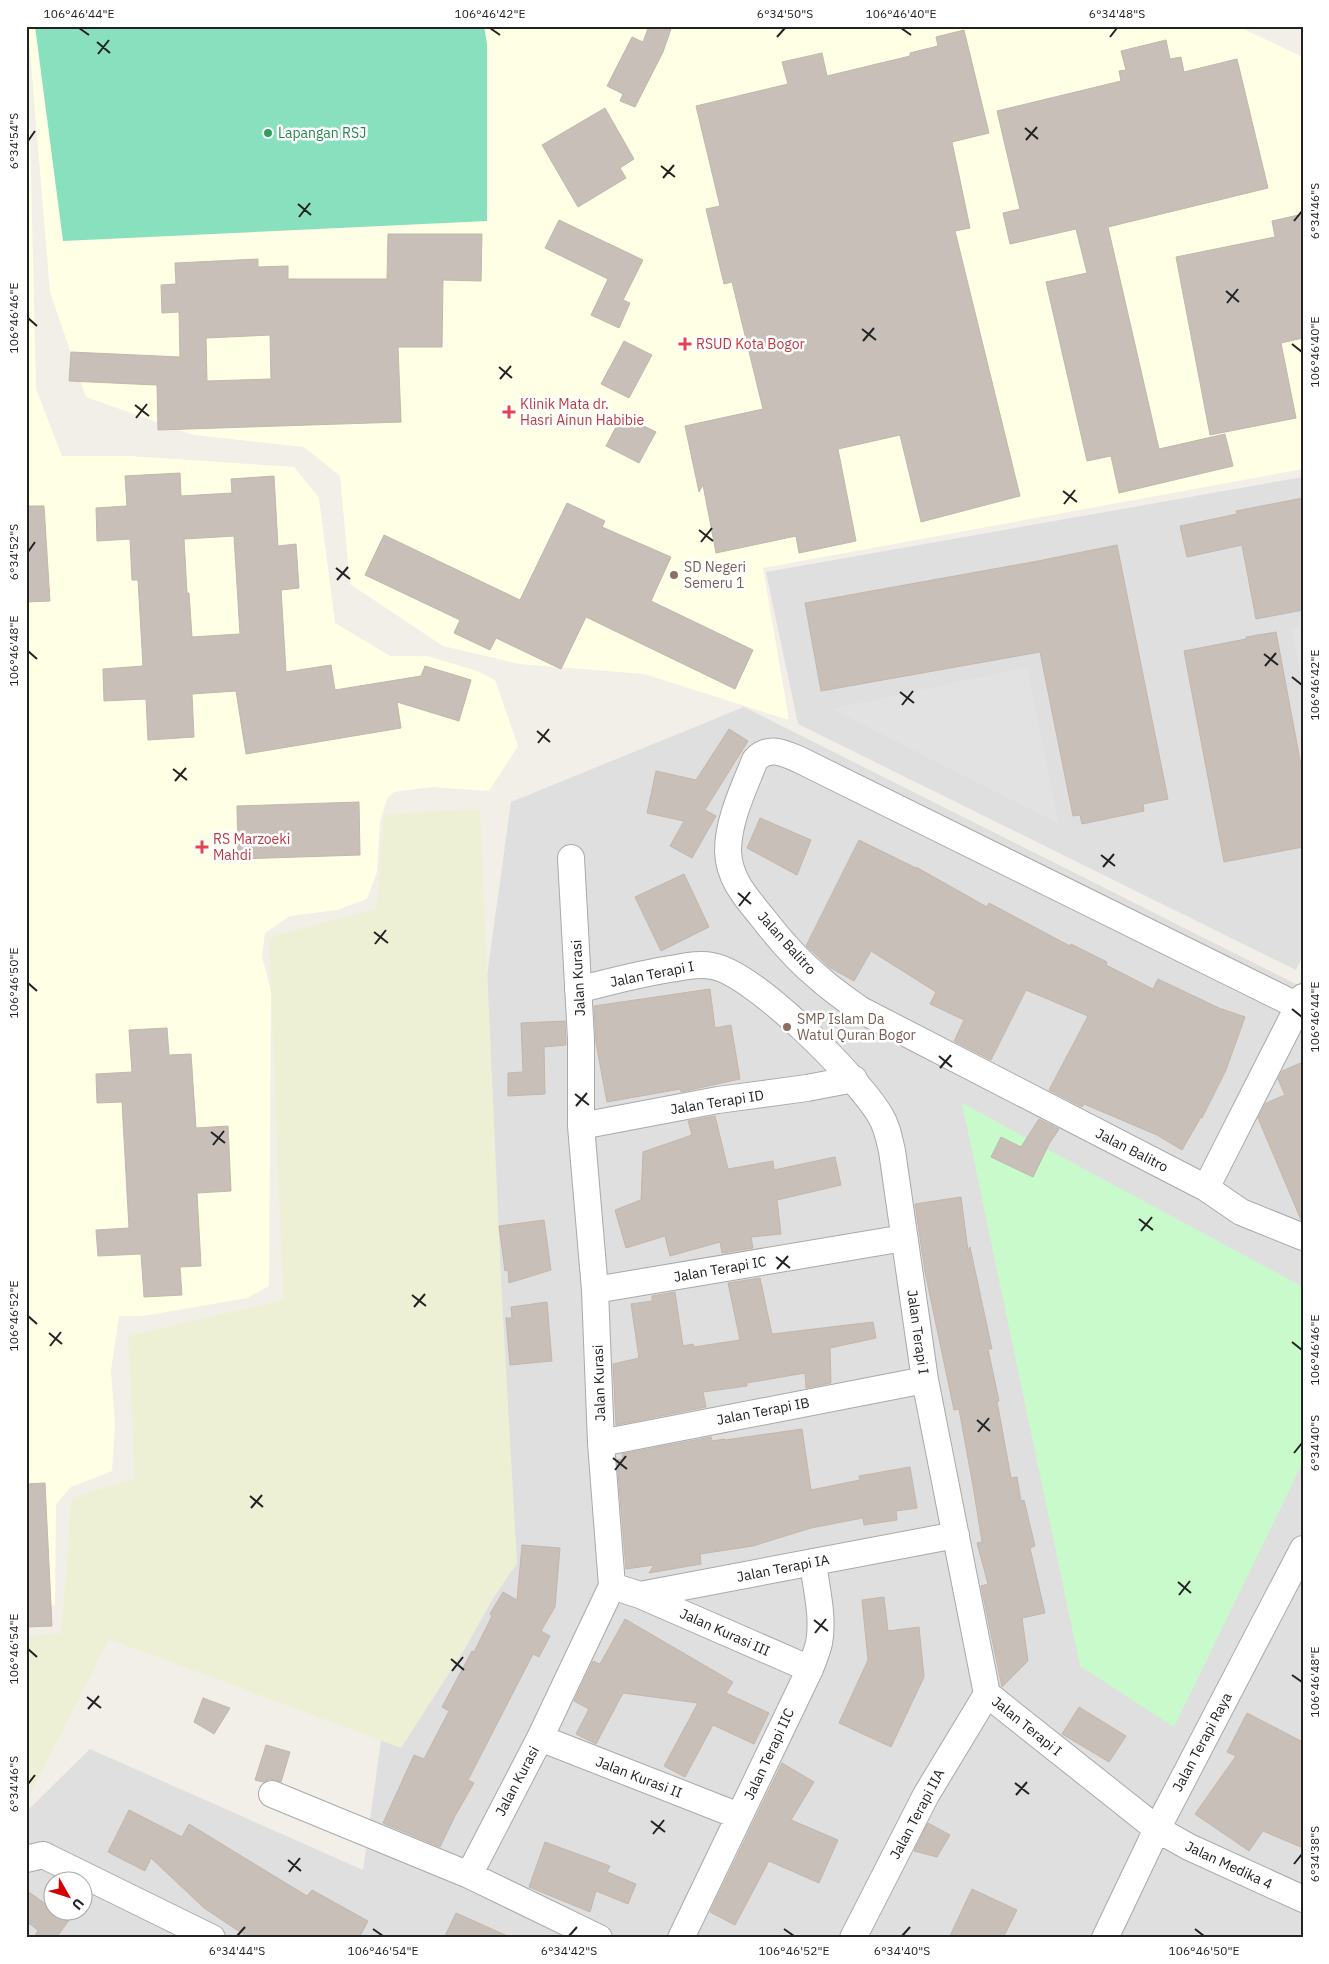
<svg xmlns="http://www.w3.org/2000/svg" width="1329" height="1964" viewBox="0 0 1329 1964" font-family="'IBM Plex Sans',sans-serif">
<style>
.residential{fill:#e0dfdf;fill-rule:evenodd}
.education{fill:#ffffe5}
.farmland{fill:#eef0d5}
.park{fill:#c8facc}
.pitch{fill:#88e0be}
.parking{fill:#e2e2e2}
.building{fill:#c7bfb8;stroke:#c4b6ab;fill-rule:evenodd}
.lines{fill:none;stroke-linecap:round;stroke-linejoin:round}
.street-casing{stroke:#a9a9a9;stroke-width:28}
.street{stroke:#fff;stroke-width:26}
.ticks{fill:none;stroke:#222;stroke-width:2}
.leisure-dot{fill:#2e9e5b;stroke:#fff;stroke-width:2}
.health-dot{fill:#e0444e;stroke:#fff;stroke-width:2}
.education-dot{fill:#8d6e63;stroke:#fff;stroke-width:2}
.labels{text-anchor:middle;stroke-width:5;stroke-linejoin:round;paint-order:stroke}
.leisure-label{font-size:14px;fill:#27864d;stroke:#fff;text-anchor:start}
.health-label{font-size:14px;fill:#be3a42;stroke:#fff;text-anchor:start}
.education-label{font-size:14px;fill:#785e54;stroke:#fff;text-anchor:start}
.street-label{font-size:14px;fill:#222;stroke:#fff}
.neatline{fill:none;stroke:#222;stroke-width:2}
.ticks-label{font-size:12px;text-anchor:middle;fill:#222}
</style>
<rect width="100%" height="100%" fill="#f2efe9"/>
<!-- residential -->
<path class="residential" d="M1303,477v478l-7,15 -498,-246 -32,-152z
M744,707l554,278 5,-7v960h-1277v-126l64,-63 273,121 148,-1068zM52,1882h30v30h-30z"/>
<!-- education -->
<path class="education" d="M28,26h1209l66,31v412l-540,99 26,152 -145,-46 -125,-10 -76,-18 -93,-62 -10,-108 -36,-29 -111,-12 -107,-38 -36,-105z
M26,99l4,33 6,257 26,67h68l164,11 25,31 16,125 55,33h37l50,15 18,9 23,66 -29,45 -58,-4 -37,5 -7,7 -7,23 -3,50 -10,27 -30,11 -47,6 -25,17 -3,24 9,34 -2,295 -22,12 -103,18h-25l-8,54 4,56 -3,45 -41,16 -15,17 -1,101 -29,5z"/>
<!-- farmland -->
<path class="farmland" d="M480,809l21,472 16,282 -23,34 -30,53 -63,98 -292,-109 -83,164v-166l35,-4 11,-135 63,-20 -7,-142 155,-36 -14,-363 107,-28 8,-95z"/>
<!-- park -->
<path class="park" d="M962,1103l341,184v175l-129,265 -94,-61z"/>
<!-- pitch -->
<path class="pitch" d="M35,26h449l3,18v177l-424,20z"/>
<!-- parking -->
<path class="parking" d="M1303,625v62l-12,-59z
M1027,667l32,157 -227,-115z"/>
<!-- building -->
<path class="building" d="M649,26h23l-9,26 -28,55 -15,-6 3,-7 -16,-8 25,-49 11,5z
M964,30l25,103 -37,9 18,86 -15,3 65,265 -99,26 -21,-87 -62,14 18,92 -57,12 -3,-17 -80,17 -13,-68 -4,7 -14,-66 78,-17 -31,-127 -8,2 -18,-75 14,-3 -24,-100 92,-22 -6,-22 40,-9 5,23 83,-20v-3l28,-7 -2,-9z
M1166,40l4,19 11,-2 3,15 53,-13 31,129 -160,39 51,222 66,-15 8,32 -114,27 -8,-37 -24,5 -41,-179 41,-9 -11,-44 -66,15 -7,-31 17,-4 -23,-98 124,-30 -2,-10 7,-1 -5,-19z
M605,108l29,51 -14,9 6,10 -48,29 -36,-62z
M1303,214v124l-22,5 15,75 -86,17 -34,-178 99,-20 -3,-16z
M559,220l84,40 -20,40 7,3 -11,25 -28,-13 17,-36 -63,-31z
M388,234h94l-1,47 -38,-1 -1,67h-44l3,75 -243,8 -1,-45 -88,-4 2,-29 109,5 -1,-45 -17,1 -1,-28 15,-1 -1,-21 83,-4v8l30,-1v13h99zM270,335l1,44 -64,2 -1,-43z
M624,341l28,14 -23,43 -28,-14z
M622,415l34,17 -17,31 -33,-17z
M180,473l1,23 51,-3 -1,-14 43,-3 4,70 18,-2 3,44 -18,2 5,82 45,-7 4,25 86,-14 4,-10 46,14 -12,41 -62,-19 4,26 -155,26 -10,-63 -44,3 2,43 -46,3 -2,-41 -42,2 -1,-32 40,-3 -5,-86h-6l-2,-41 -33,2 -1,-33 31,-2 -2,-30zM234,536l6,98 -48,3 -3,-44h-2l-3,-54z
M1303,498v112l-47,9 -14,-74 -55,12 -7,-31 57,-12 -1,-3z
M567,503l38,18 -3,6 69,30 -20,44 102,49 -18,39 -149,-72 -25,52 -65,-31 -6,12 -36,-17 6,-13 -95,-45 19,-40 136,65z
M26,506h18l6,95 -24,1z
M1117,545l51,254 -25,5 1,7 -62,13 -2,-9 -7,1 -33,-164 -219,39 -16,-88 233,-42z
M1276,632l27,144v71l-79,15 -40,-211 62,-12v-2z
M729,729l19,12 -43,69 11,6 -24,42 -22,-12 14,-25 -37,-8 9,-42 40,9z
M359,802l1,53 -122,4 -1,-53z
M760,818l51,22 -14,35 -50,-27z
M859,840l57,28v-1l71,40 2,-4 81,43 1,-2 36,18 -1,3 47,24 5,-10 61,29 26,9 -19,53 -24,48 -1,-1 -19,33 -25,-15 -73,-31 -2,3 -33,-17 39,-74 -62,-26 -35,70 -37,-19 10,-21 -34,-16 6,-12 -65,-41 -17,30 -25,-14 -15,-14 -8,-7z
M684,874l25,53 -48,24 -26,-54z
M710,989l5,39 16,-3 9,54 -59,13 -1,-3 -73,13 -11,-59 -2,-37z
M565,1021l1,24 -22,2 1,47 -37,2v-23l15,-1 -2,-49z
M167,1028l2,27 22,-1 5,74 32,-2 3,65 -34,2 4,73 -21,1 2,28 -38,2 -3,-43 -43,2 -2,-26 33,-2 -7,-126 -25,1 -1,-29 36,-2 -3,-42z
M1303,1062v159l-2,-1 -43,-102 8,-15 19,-8 -7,-16 4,-8z
M715,1116l13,53 45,-8 1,9 61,-13 6,28 -64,15 4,34 -30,3 2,11 -31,5 -2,-11 -50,14 -5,-20 -39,12 -11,-38 26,-10 2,-48 49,-17 -4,-14z
M1039,1119l20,10 -10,15 -16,33 -42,-20 10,-20 20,10z
M961,1197l7,54 2,-4 22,102h-4l11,52h-2l14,77 6,-1 4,24 3,-1 11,46 -5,2 15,65 -23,5 6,43 -26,26 -21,-101 7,-2 -11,-41 5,-1 -9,-56 -14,-77 -5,1 -29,-138 -10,-68z
M544,1220l7,50 -42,13 -1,-13 -3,1 -6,-45z
M760,1278l12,56 101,-12 3,16 -46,10 1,35 -25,5 -1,-15 -58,10v3l-44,6 3,15 -90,18 -3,-61 26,-6 -8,-54 21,-3v-5l23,-4 8,54 10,-2 1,3 46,-7 -12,-57z
M547,1302l5,59 -42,4 -4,-47h6l-1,-11z
M802,1429l9,61 49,-10 -1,-4 51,-9 7,41 -21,3 1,9 -33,5 -1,-7 -52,10 -58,18 -53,8 1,10 -52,9 5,-8 -28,4 -9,-109 6,-1 -1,-5 89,-17 1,4 12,-2 1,1z
M45,1483l7,143 -26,1v-143z
M522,1545l38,3 -5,59 -14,24 9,5 -11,21 -6,-3 -65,126 6,3 -19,33 -15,31 -57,-24 31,-68 10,4 25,-48 -7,-4 30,-56 2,1 18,-36 -2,-2 13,-22 14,8z
M884,1597l4,34 31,-4 5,50 -33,70 -52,-24 29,-63 -6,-60z
M625,1619l108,63 -7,11 43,20 -15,31 -41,-19 -28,52 -21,-11 34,-63 -75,-10 -27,51 -20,-10 13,-25 -15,-8 19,-40 7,3z
M203,1698l27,10 -16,26 -20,-12z
M1079,1707l47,29 -17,26 -47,-28z
M1247,1713l56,29v106l-40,-17 -14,20 -54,-37 41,-58 -9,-4z
M266,1745l24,7 -9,30 -11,-3 -7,3 -8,-2z
M782,1763l32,19 -23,38 47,20 -19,43 -50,-22 -34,64 -25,-13z
M129,1810l53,27 7,-13 118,72 5,-6 56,31 -9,17h-110l-45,-30 -53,-50 -6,13 -37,-19z
M928,1823l22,12 -13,22 -23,-6z
M545,1842l65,24 -3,6 29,12 -8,20 -32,-13 -6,21 -61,-25z
M972,1889l45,21 -14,28h-54z
M26,1890l24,17 2,-4v9h23l-19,26h-22l4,-8 -12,-9z
M456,1913l56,25h-68z"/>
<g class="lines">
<!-- street casing -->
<g class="street-casing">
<path id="street" d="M571,858l10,181v87l14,164 6,153 11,143 -72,152 -71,137 130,63
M578,990c30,-8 61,-16 92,-21 14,-2 28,-6 42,-3 41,6 146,112 168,149 7,11 9,23 12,36l33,229 62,314 170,135 32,18 114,52
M1298,1006l-498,-246c-16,-7 -31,-15 -45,0 -11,28 -27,60 -27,91 1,28 17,45 34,66 17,22 35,43 57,61 13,12 28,22 42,32l345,178 35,24 62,25
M581,1126l137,-26 89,-12 47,-9
M1206,1188l97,-191
M595,1290l309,-52
M601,1443l324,-63
M612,1586l28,9 316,-60
M640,1595l170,74
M540,1738l199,78
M272,1794l197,81
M26,1859l17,-4 169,83
M681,1938l129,-269c3,-8 7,-17 9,-26 5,-26 -3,-55 -6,-81
M853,1938l73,-143 61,-101
M1105,1938l52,-109 146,-280"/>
</g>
<!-- street -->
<use href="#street" class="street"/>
</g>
<!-- ticks -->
<path class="ticks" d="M79,28l10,7M490,28l10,7M901,28l10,7M777,37l8,-9M1110,37l7,-9M97,42l13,11M98,54l11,-14M1025,128l13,11M1026,140l11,-13M28,141l7,-10M661,166l14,11M663,178l11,-13M298,204l13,11M299,217l11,-14M1294,221l8,-10M1226,291l13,11M1227,303l11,-14M28,318l9,8M862,329l14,11M863,341l11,-13M1292,344l10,8M499,367l13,11M500,379l11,-13M135,405l14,11M136,418l11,-14M1063,491l14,11M1064,504l11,-14M699,530l14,11M701,542l11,-14M28,552l7,-10M336,568l14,11M337,580l11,-13M28,651l9,8M1264,654l14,11M1265,666l11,-13M1292,677l10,8M900,692l14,11M902,705l11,-14M537,731l13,11M538,743l11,-14M173,769l14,11M175,781l11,-13M1101,855l14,11M1103,867l11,-13M738,893l13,11M739,906l11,-14M374,932l14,11M375,944l11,-14M28,983l9,8M1292,1009l10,8M939,1056l13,11M940,1068l11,-13M575,1094l14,11M576,1106l11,-13M211,1132l14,11M213,1145l11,-14M1139,1219l14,11M1141,1231l11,-14M776,1257l14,11M777,1269l11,-13M412,1295l14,11M414,1307l11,-13M28,1316l9,8M49,1333l13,11M1292,1342l10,8M50,1346l11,-14M977,1420l13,11M978,1432l11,-14M1294,1453l8,-10M613,1458l14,11M615,1470l11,-14M250,1496l13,11M251,1508l11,-13M1178,1582l13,11M1179,1595l11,-14M814,1620l14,11M815,1633l11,-14M28,1649l9,8M451,1659l13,11M452,1671l11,-14M1292,1675l10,7M87,1697l14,11M88,1709l11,-13M1015,1783l14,11M28,1784l7,-9M1016,1795l11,-13M651,1821l14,11M653,1834l11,-14M288,1860l13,11M1294,1864l8,-10M289,1872l11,-14M373,1929l10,7M784,1929l10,7M1195,1929l9,7M237,1936l8,-9M569,1936l8,-9M902,1936l8,-9"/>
<!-- markers -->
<circle class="leisure-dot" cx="268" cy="133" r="5"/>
<g class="health-dot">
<path d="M682.5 336.5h5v5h5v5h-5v5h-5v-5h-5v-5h5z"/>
<path d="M506.5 404.5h5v5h5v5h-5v5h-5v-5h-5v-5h5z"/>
<path d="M199.5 839.5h5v5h5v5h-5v5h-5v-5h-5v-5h5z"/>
</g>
<g class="education-dot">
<circle cx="674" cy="575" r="5"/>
<circle cx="787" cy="1027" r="5"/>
</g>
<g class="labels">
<!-- leisure labels -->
<g class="leisure-label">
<text x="278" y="138">Lapangan RSJ</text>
</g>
<!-- health labels -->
<g class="health-label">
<text x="696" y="349">RSUD Kota Bogor</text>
<text x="520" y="409">Klinik Mata dr.<tspan x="520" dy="16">Hasri Ainun Habibie</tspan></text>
<text x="213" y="844">RS Marzoeki<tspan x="213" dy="16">Mahdi</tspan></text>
</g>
<!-- education labels -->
<g class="education-label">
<text x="684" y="572">SD Negeri<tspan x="684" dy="16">Semeru 1</tspan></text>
<text x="797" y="1024">SMP Islam Da<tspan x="797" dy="16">Watul Quran Bogor</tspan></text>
</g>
<!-- street labels -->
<g class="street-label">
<text transform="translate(787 943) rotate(48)" y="5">Jalan Balitro</text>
<text transform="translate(652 974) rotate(-11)" y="5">Jalan Terapi I</text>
<text transform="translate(578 978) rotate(-93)" y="5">Jalan Kurasi</text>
<text transform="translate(717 1102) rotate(-9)" y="5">Jalan Terapi ID</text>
<text transform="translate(1132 1150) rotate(27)" y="5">Jalan Balitro</text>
<text transform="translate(720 1269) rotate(-10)" y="5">Jalan Terapi IC</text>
<text transform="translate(918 1332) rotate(82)" y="5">Jalan Terapi I</text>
<text transform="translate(599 1383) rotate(-92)" y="5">Jalan Kurasi</text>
<text transform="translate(763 1411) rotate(-11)" y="5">Jalan Terapi IB</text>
<text transform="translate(783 1568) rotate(-11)" y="5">Jalan Terapi IA</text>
<text transform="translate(725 1632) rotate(24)" y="5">Jalan Kurasi III</text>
<text transform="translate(1027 1726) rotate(39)" y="5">Jalan Terapi I</text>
<text transform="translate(1202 1742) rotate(-62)" y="5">Jalan Terapi Raya</text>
<text transform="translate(769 1754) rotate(-65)" y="5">Jalan Terapi IIC</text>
<text transform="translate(639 1777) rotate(21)" y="5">Jalan Kurasi II</text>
<text transform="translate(517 1781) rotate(-62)" y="5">Jalan Kurasi</text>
<text transform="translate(917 1814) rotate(-62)" y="5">Jalan Terapi IIA</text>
<text transform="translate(1229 1865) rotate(25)" y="5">Jalan Medika 4</text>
</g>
</g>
<!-- border -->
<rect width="1329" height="1964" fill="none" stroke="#ffffff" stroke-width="55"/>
<!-- north arrow -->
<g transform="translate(68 1896) rotate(129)"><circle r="24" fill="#ffffff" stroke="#a7a7a7"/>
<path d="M0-4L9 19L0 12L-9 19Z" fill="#d40000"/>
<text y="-8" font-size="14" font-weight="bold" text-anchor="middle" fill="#222222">U</text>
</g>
<rect x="28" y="28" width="1274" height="1908" class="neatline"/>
<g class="ticks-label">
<text x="79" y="18">106°46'44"E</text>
<text x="490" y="18">106°46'42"E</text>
<text x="785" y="18">6°34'50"S</text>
<text x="901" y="18">106°46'40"E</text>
<text x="1117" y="18">6°34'48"S</text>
<text transform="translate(14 141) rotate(-90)" y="4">6°34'54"S</text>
<text transform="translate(1315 211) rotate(-90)" y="4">6°34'46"S</text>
<text transform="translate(14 318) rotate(-90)" y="4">106°46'46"E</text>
<text transform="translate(1315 352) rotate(-90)" y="4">106°46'40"E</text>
<text transform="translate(14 552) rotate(-90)" y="4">6°34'52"S</text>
<text transform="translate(14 651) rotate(-90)" y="4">106°46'48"E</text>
<text transform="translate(1315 685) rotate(-90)" y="4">106°46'42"E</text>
<text transform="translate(14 983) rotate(-90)" y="4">106°46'50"E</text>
<text transform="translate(1315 1017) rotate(-90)" y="4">106°46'44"E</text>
<text transform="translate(14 1316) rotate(-90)" y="4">106°46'52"E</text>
<text transform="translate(1315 1350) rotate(-90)" y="4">106°46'46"E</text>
<text transform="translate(1315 1443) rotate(-90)" y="4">6°34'40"S</text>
<text transform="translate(14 1649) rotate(-90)" y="4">106°46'54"E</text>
<text transform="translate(1315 1682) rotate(-90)" y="4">106°46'48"E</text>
<text transform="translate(14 1784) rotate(-90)" y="4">6°34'46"S</text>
<text transform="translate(1315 1854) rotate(-90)" y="4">6°34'38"S</text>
<text x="237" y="1955">6°34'44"S</text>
<text x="383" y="1955">106°46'54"E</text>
<text x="569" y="1955">6°34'42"S</text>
<text x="794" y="1955">106°46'52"E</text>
<text x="902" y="1955">6°34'40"S</text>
<text x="1204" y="1955">106°46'50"E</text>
</g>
</svg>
